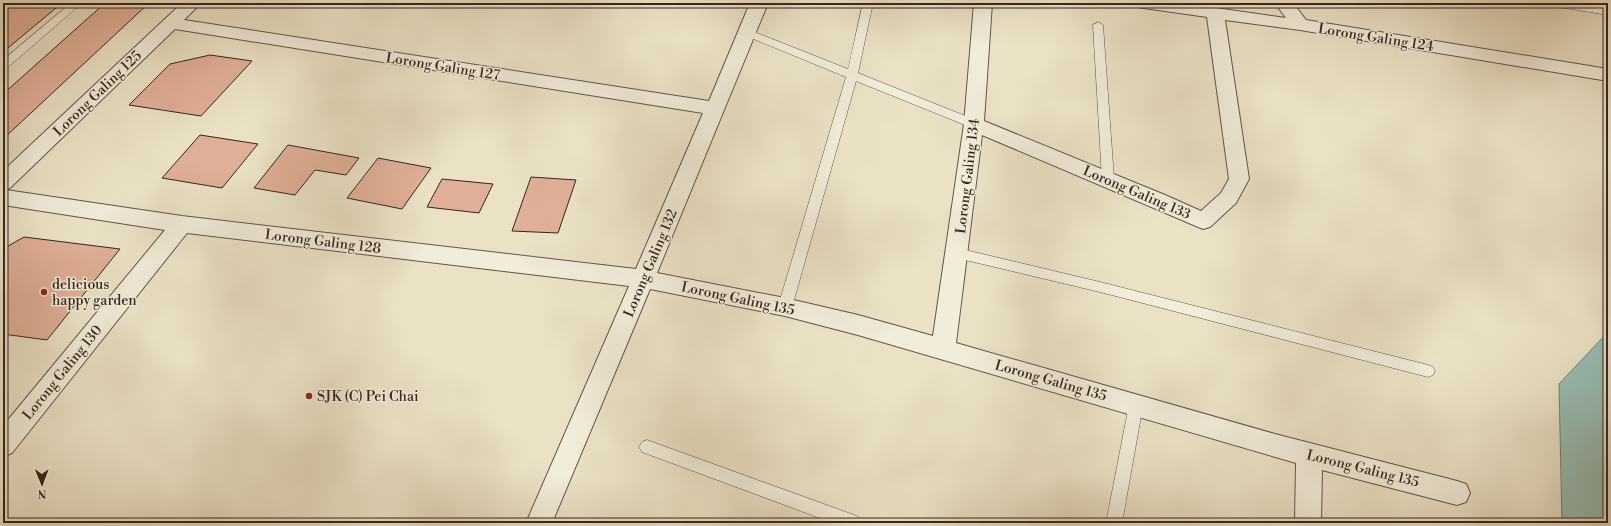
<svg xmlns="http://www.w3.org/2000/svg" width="1611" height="526" viewBox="0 0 1611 526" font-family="'Libre Bodoni',serif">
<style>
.water{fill:#98beb5;stroke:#708179}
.building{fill:#e0af97;stroke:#35261e}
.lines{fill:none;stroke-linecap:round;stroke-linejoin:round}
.lane-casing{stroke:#625548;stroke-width:1}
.street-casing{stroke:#625548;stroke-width:2}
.lane{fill:#f2ecda;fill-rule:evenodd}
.street{fill:#f2ecda;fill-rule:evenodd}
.poi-dot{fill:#8f2418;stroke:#f2ecda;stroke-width:1.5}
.labels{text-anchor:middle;stroke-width:3;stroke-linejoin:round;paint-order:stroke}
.street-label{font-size:14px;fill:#35261e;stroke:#f2ecda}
.poi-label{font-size:14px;fill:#35261e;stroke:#f2ecda;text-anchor:start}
</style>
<rect width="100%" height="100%" fill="#ebe2c6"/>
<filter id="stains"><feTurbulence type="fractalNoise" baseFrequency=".005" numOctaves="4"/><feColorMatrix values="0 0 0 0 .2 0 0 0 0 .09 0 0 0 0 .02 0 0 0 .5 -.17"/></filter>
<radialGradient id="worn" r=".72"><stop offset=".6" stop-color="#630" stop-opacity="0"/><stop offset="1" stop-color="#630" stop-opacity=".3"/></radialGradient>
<!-- water -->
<path class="water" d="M1608,332v191h-46l-3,-139z"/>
<!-- building -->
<path class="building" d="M3,3h59l-59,49z
M105,3h44l-146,136v-45z
M210,55l42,6 -51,55 -72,-11 41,-41z
M200,135l58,9 -36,44 -60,-10z
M288,145l71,13 -13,17 -31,-5 -20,25 -41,-7z
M378,158l53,10 -29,41 -55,-11z
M531,177l45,3 -18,53 -46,-2z
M442,179l51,5 -14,29 -52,-6z
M24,237l96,12 -73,91 -44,-6v-85z"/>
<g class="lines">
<!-- lane casing -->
<g class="lane-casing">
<path id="lane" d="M71,3h11l-75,65 -4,2v-10z
M863,3h10l-15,70 120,48 2,3 -2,3h-8l-114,-46 -64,226 -2,4 -5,2 -5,-2 -2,-4 68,-230 -102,-42 -1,-2 1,-2h8l96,38z
M1548,3h24l36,6v6l-55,-9z
M1098,22l5,3 11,154 -2,3 -4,1 -4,-1 -2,-3 -9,-154z
M957,248l143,34 328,83 5,2 2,4 -2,4 -5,2 -328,-85 -143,-34 -5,-1 -1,-4 1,-4z
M1136,399l5,1 2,5 -21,118h-16l23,-118 2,-5z
M647,440l207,75 6,3 2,5h-29l-191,-71 -3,-5 3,-5z"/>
</g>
<!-- street casing -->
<g class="street-casing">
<path id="street" d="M182,3h19l-17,17 525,81 41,-98h18l-111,270 128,25 73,17 75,21 31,-212 10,-121h18l-8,118 181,74 36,16 20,-18 8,-14 -22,-162 -63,-9 -6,-1 -3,-4h46l105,15 -11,-15h18l13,17 302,49v12l-308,-51 -75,-10 24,159 -13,24 -26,24 -7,2 -221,-94 -26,208 319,91 182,47 9,3 4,9 -4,9 -9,3 -135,-35 -1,53h-26l1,-60 -438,-128 -73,-19 -135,-27 -98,234h-26l103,-237 -442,-53 -175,220 -9,4v-31l162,-196 -162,-25v-34zM175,29l528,84 -67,156 -454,-53 -176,-26 4,-2z"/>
</g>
<!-- lane -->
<use href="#lane" class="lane"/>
<!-- street -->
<use href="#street" class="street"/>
</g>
<!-- markers -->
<g class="poi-dot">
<circle cx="44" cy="292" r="4"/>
<circle cx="309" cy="396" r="4"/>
</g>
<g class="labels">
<!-- street labels -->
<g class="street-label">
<text transform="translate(1376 37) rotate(9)" y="5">Lorong Galing 124</text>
<text transform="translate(443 66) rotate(9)" y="5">Lorong Galing 127</text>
<text transform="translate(97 93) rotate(-44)" y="5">Lorong Galing 125</text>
<text transform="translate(967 176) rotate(-83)" y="5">Lorong Galing 134</text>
<text transform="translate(1137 192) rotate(23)" y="5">Lorong Galing 133</text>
<text transform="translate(323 241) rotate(7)" y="5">Lorong Galing 128</text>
<text transform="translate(650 263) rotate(-67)" y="5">Lorong Galing 132</text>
<text transform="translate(738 298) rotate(12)" y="5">Lorong Galing 135</text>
<text transform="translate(62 372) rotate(-51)" y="5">Lorong Galing 130</text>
<text transform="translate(1051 380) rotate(16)" y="5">Lorong Galing 135</text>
<text transform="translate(1363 468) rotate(14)" y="5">Lorong Galing 135</text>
</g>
<!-- poi labels -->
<g class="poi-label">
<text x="52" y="289">delicious<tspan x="52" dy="16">happy garden</tspan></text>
<text x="317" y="401">SJK (C) Pei Chai</text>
</g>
</g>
<!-- margin -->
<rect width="1611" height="526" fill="none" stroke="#ebe2c6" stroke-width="16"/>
<rect x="4" y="4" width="1603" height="518" fill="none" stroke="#35261e" stroke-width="2"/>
<rect x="8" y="8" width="1595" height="510" fill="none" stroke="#35261e"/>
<!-- north arrow -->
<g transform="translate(42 484) rotate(179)" stroke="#f2ecda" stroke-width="3" paint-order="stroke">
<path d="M0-3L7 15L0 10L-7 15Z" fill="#35261e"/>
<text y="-6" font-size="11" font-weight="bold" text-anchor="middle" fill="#35261e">N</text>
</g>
<rect width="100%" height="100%" filter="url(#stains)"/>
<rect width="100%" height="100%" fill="url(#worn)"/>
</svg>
